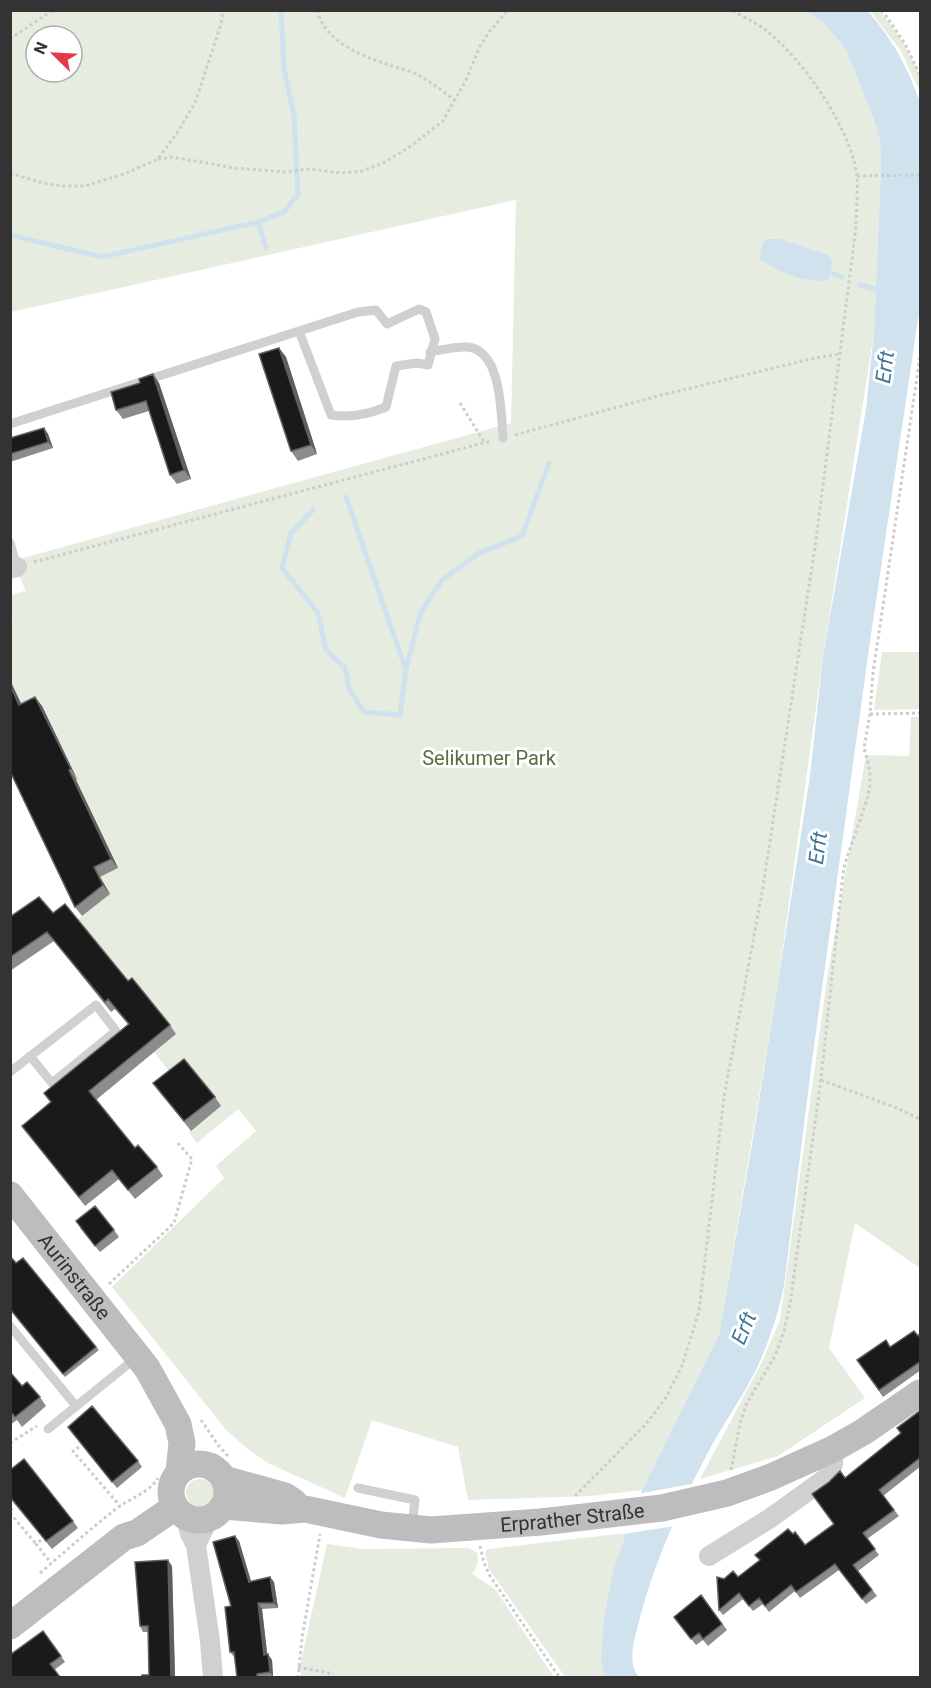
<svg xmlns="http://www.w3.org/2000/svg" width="931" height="1688" viewBox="0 0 931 1688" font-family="Roboto,sans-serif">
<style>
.green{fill:#e6ecdf;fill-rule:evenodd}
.water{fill:#cfe2ee}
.pier{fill:#fff}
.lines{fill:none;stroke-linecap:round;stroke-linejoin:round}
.stream{stroke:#cfe2ee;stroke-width:5}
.path{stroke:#cdcdcd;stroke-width:3;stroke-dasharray:3 3;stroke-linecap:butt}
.lane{stroke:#d0d0d0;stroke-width:9}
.street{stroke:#d0d0d0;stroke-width:20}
.secondary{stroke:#bdbdbd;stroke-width:27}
.wall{fill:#8c8c8c}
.shaded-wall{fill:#5f5f5f}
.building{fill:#1a1a1a;stroke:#5f5f5f;stroke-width:1.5}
.labels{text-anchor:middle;stroke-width:6;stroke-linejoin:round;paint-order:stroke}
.park-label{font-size:20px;fill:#56703f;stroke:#fff}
.street-label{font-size:20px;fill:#333;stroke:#fff}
.water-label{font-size:21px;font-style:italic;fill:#3f7597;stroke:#fff}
</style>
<rect width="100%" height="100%" fill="#fff"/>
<!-- green -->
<path class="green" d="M807,10l19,15 20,25 29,73 5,19 1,27 -7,164 -51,324 -45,326 -59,352 -77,155 -52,6 -122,4 -10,-53 -86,-27 -27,78 -77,-35 -19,-13 -23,-20 -114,-143 112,-109 -8,-12 40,-35 -18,-22 -41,34 -8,-11 32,-26 -45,-26 -22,-28 22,-18 -42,-43 -57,-71 31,-26 -8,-17 18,-9 -47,-86 6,-3 -53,-64 -13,-35 -1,-58 3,-1 -2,-7v-19l15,-4 -14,-30 499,-138 5,-223 -505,112v-301zM36,36h36v36h-36z
M870,11h10c11,12 37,51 40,67 1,4 0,10 0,14l-19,-41z
M882,652h38v57l-46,1z
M911,717h9v551l-65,-45 -26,125 36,50 -87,58 -78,23 62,-117 18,-42 47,-341 39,-224 43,1z
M186 1493a14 14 0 1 1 28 0a14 14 0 1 1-28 0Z
M626,1533c-13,40 -29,103 -21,144h-40l-76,-108 -4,-17 3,-3z
M327,1544l36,5 106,-1 8,5c2,10 0,14 -5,21l23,15 59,88h-253l-1,-11z"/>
<!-- water -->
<path class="water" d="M807,11h61c26,31 38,53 52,91v204l-51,342 -57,413 -28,224c-5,26 -13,50 -23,74 -13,30 -32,56 -48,84 -31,58 -59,118 -75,182 -4,16 -11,39 1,52l-34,1 -4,-19 3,-40 9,-47 13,-39 16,-43 77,-155 33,-191 26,-161 32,-207 13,-119 43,-248 8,-77 7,-163 -1,-27 -5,-19 -29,-73 -20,-25z
M766,239h14l48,16 4,5 -3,20c-21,4 -52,-8 -69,-21l1,-11z"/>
<!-- pier -->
<path class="pier" d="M697,1483l-22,43 -52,8 14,-40z"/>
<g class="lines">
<!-- stream -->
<path class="stream" d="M258,222l8,26
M10,235l92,22 156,-35 26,-10 14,-18 -4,-78 -10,-47 -3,-59
M832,273l10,4
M860,285l22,6
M313,510l-22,23 -9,35 36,45 8,37 19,18 4,20 15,24 36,3 6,-45 -60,-173
M406,670l14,-56 22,-34 37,-27 43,-17 27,-73"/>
<!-- path -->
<path class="path" d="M317,10c8,32 43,45 72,55 9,3 19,5 27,9 14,7 26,17 39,26
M882,10l23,34 15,31
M10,39l43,-29
M158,159l14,-2 63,11 50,4 25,-3 31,4 21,-2 21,-8 25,-15 35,-27 23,-41 14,-34 9,-14 19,-22
M10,173l33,10 20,3h21l40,-12 34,-15 19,-26 18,-30 26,-79 2,-14
M857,176l63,-1
M460,403l24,39
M515,435l147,-40 153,-37 25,-4
M34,562l457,-121
M870,714l50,-1
M821,1080l76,28 23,11
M109,1284l65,-61 18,-64 -15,-17
M201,1420l17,25 11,12
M10,1443l27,-17
M79,1447l-6,4 47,55
M731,1470l10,-51 6,-16 28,-47 9,-25 6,-27 30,-217 23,-212 2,-12 22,-63 3,-15v-14l-6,-23 6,-34 3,-41 47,-316
M575,1496l71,-72 19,-25 17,-33 17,-55 25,-214 38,-204 54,-353 40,-313c0,-16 2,-34 1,-50 -5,-47 -53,-116 -90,-146 -10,-8 -24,-14 -35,-21
M10,1510l4,-3
M10,1513l26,31
M41,1540l-5,4 15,19
M480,1546l4,17 6,13 70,102
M40,1573c26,-22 50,-44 76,-64 14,-11 33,-16 42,-31
M298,1667l36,7
M298,1678l4,-40 18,-104"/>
<!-- lane -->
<path class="lane" d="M430,352c12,-2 26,-6 38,-5 34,4 33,67 35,91
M10,424l348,-112 18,-2 11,14 32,-15 7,3 9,27 -7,26 -11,-2 -21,3 -10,41c-17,7 -36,11 -55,8l-32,-84
M10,543l7,24
M10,1072l86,-67 20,26 -64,52 -22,-27
M10,1326l66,80
M48,1429l89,-72
M358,1488l57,12 -3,27"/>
<!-- street -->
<path class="street" d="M10,569l7,-2
M186,1517l4,17 6,11 14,96 3,37
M196,1545l13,-27
M709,1556l60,-37 57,-41 7,-14v-15"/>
<!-- secondary -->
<g class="secondary">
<path id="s1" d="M10,1195l137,173 31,56 4,19 -3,28"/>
<circle cx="199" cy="1492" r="28"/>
<path d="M224,1479l61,17 9,6"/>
<path id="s2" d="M223,1506l59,5 23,-2 76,16 50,5 110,-8 121,-14 65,-15 44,-16 62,-28 30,-17 57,-39"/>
<path d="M10,1626l114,-89 13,-4 38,-26"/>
</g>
</g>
<!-- wall -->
<path class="wall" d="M279,348l7,9 31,97 -19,7 -7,-10z
M153,374l6,9 32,96 -14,5 -7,-9 -21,-64 -26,8 -7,-9 24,-27z
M44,428l4,6 5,14 -43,14v-24z
M10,680l11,24 14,-7 7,9 35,73 -1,1 42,88 -18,9 10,17 -28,22 -7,-9 -65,-136z
M53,913l75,68 42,44 6,9 -80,66 39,48 22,19 6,9 -28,23 -16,-20 -34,27 -63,-80 29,-23 -7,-10 84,-69 -13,-15 -4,3 -57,-71 -44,30v-54z
M153,1083l62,14 6,9 -30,25z
M80,1228l34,2 5,7 -19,15z
M16,1263l83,87 -34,27 -55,-68z
M921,1333v37l-38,27 -26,-37 34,-13z
M10,1372l12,14 18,11 6,9 -24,21 -5,-7 -7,5z
M921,1410v56l-38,30 16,20 -32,23 12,16 -21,16 19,25 -11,8 -27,-34 -39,28 -5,-7 -26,21 -6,-8 -10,7 -10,-12 -20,16 -4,-5 5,-31 14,-2 55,-43 12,11 29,-21 11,-46 56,-45z
M68,1427l70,34 4,6 -25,21z
M10,1470l63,51 5,7 -26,21 -42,-51z
M239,1541l12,40 19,-4 4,5 4,26 -16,1 5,45 5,6 1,17h-36l-2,-19 -5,-6 1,-46z
M172,1566l3,111h-33l7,-2 -1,-43h-5l-3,-6z
M701,1595l26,35 -19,16 -5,-6 -7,5 -22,-28z
M43,1631l22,31 -11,8 -44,7z"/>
<!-- shaded-wall -->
<path class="shaded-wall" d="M279,348l7,9 31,97 -6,-9z
M153,374l6,9 32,96 -7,-9z
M44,428l4,6 5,14 -5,-6z
M10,680l16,34 -7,-9 -9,-20z
M35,697l7,9 35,73 -6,-10z
M69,770l7,10 42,88 -7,-9z
M94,867l6,10 10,17 -7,-9z
M235,1536l4,5 14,47 -4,-6z
M168,1560l4,6 3,111h-4z
M270,1577l4,5 4,26 -4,-5z
M258,1603l4,6 6,51 -4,-5z
M268,1654l4,6 1,17 -3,-5z"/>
<!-- building -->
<path class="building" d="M279,348l32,97 -20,6 -32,-97z
M153,374l31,96 -14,5 -24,-74 -30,9 -5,-18 29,-9 -1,-4z
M44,428l4,14 -38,12v-16z
M10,685l9,20 16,-8 36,72 -2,1 42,89 -17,8 9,18 -28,22 -65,-136z
M39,897l14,16 12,-9 63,77 4,-3 38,47 -81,66 46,57 3,-3 19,22 -29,23 -16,-20 -33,27 -57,-71 29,-24 -7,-9 85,-69 -21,-25 -3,3 -58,-70 -37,25v-40z
M184,1059l31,38 -31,24 -31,-38z
M95,1206l19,24 -19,16 -19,-25z
M10,1256l6,7 7,-5 73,89 -33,27 -53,-65z
M914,1331l4,5 3,-3v28l-42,29 -22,-30 29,-20 4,7z
M10,1372l12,14 5,-4 13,15 -25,20 -5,-6z
M92,1406l46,55 -26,21 -44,-55z
M921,1410v47l-42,33 15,20 -31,23 12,16 -22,16 19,25 -10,9 -27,-35 -39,28 -5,-7 -26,21 -6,-8 -10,8 -10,-13 -20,17 -2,-33 7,2 9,-8 5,6 22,-17 -5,-5 33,-26 5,5 2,-2 10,13 29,-21 -22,-30 17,-12 11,-11 5,7 56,-45 -4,-5z
M24,1459l49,62 -27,20 -36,-44v-27z
M235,1536l14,46 21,-5 4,26h-16l6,52 4,-1 2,18 -13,2v3h-20l-3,-25h-4l-5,-45 6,-1 -18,-64z
M168,1560l3,117h-29v-2h7l-1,-49h-8l-5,-64z
M701,1595l21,29 -19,15 -4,-6 -8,6 -17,-22z
M43,1631l18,25 -11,8 10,13h-50v-22z"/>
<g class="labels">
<!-- park labels -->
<g class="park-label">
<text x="489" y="765">Selikumer Park</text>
</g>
<!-- street labels -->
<g class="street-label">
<text dy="7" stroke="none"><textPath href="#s1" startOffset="104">Aurinstraße</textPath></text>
<text dy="7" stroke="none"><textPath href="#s2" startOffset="352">Erprather Straße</textPath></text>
</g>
<!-- water labels -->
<g class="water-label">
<text transform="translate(885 367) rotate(-82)" y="7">Erft</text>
<text transform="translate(818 848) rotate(-82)" y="7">Erft</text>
<text transform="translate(744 1328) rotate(-67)" y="7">Erft</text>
</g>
</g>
<!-- border -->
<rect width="931" height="1688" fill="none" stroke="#333333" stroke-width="24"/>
<!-- north arrow -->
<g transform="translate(54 54) rotate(294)"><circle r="28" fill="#ffffff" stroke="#adadad" stroke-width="1.5"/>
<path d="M0-4.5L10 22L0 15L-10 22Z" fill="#e63946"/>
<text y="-9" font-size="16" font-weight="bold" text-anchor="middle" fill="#333333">N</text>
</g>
</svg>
